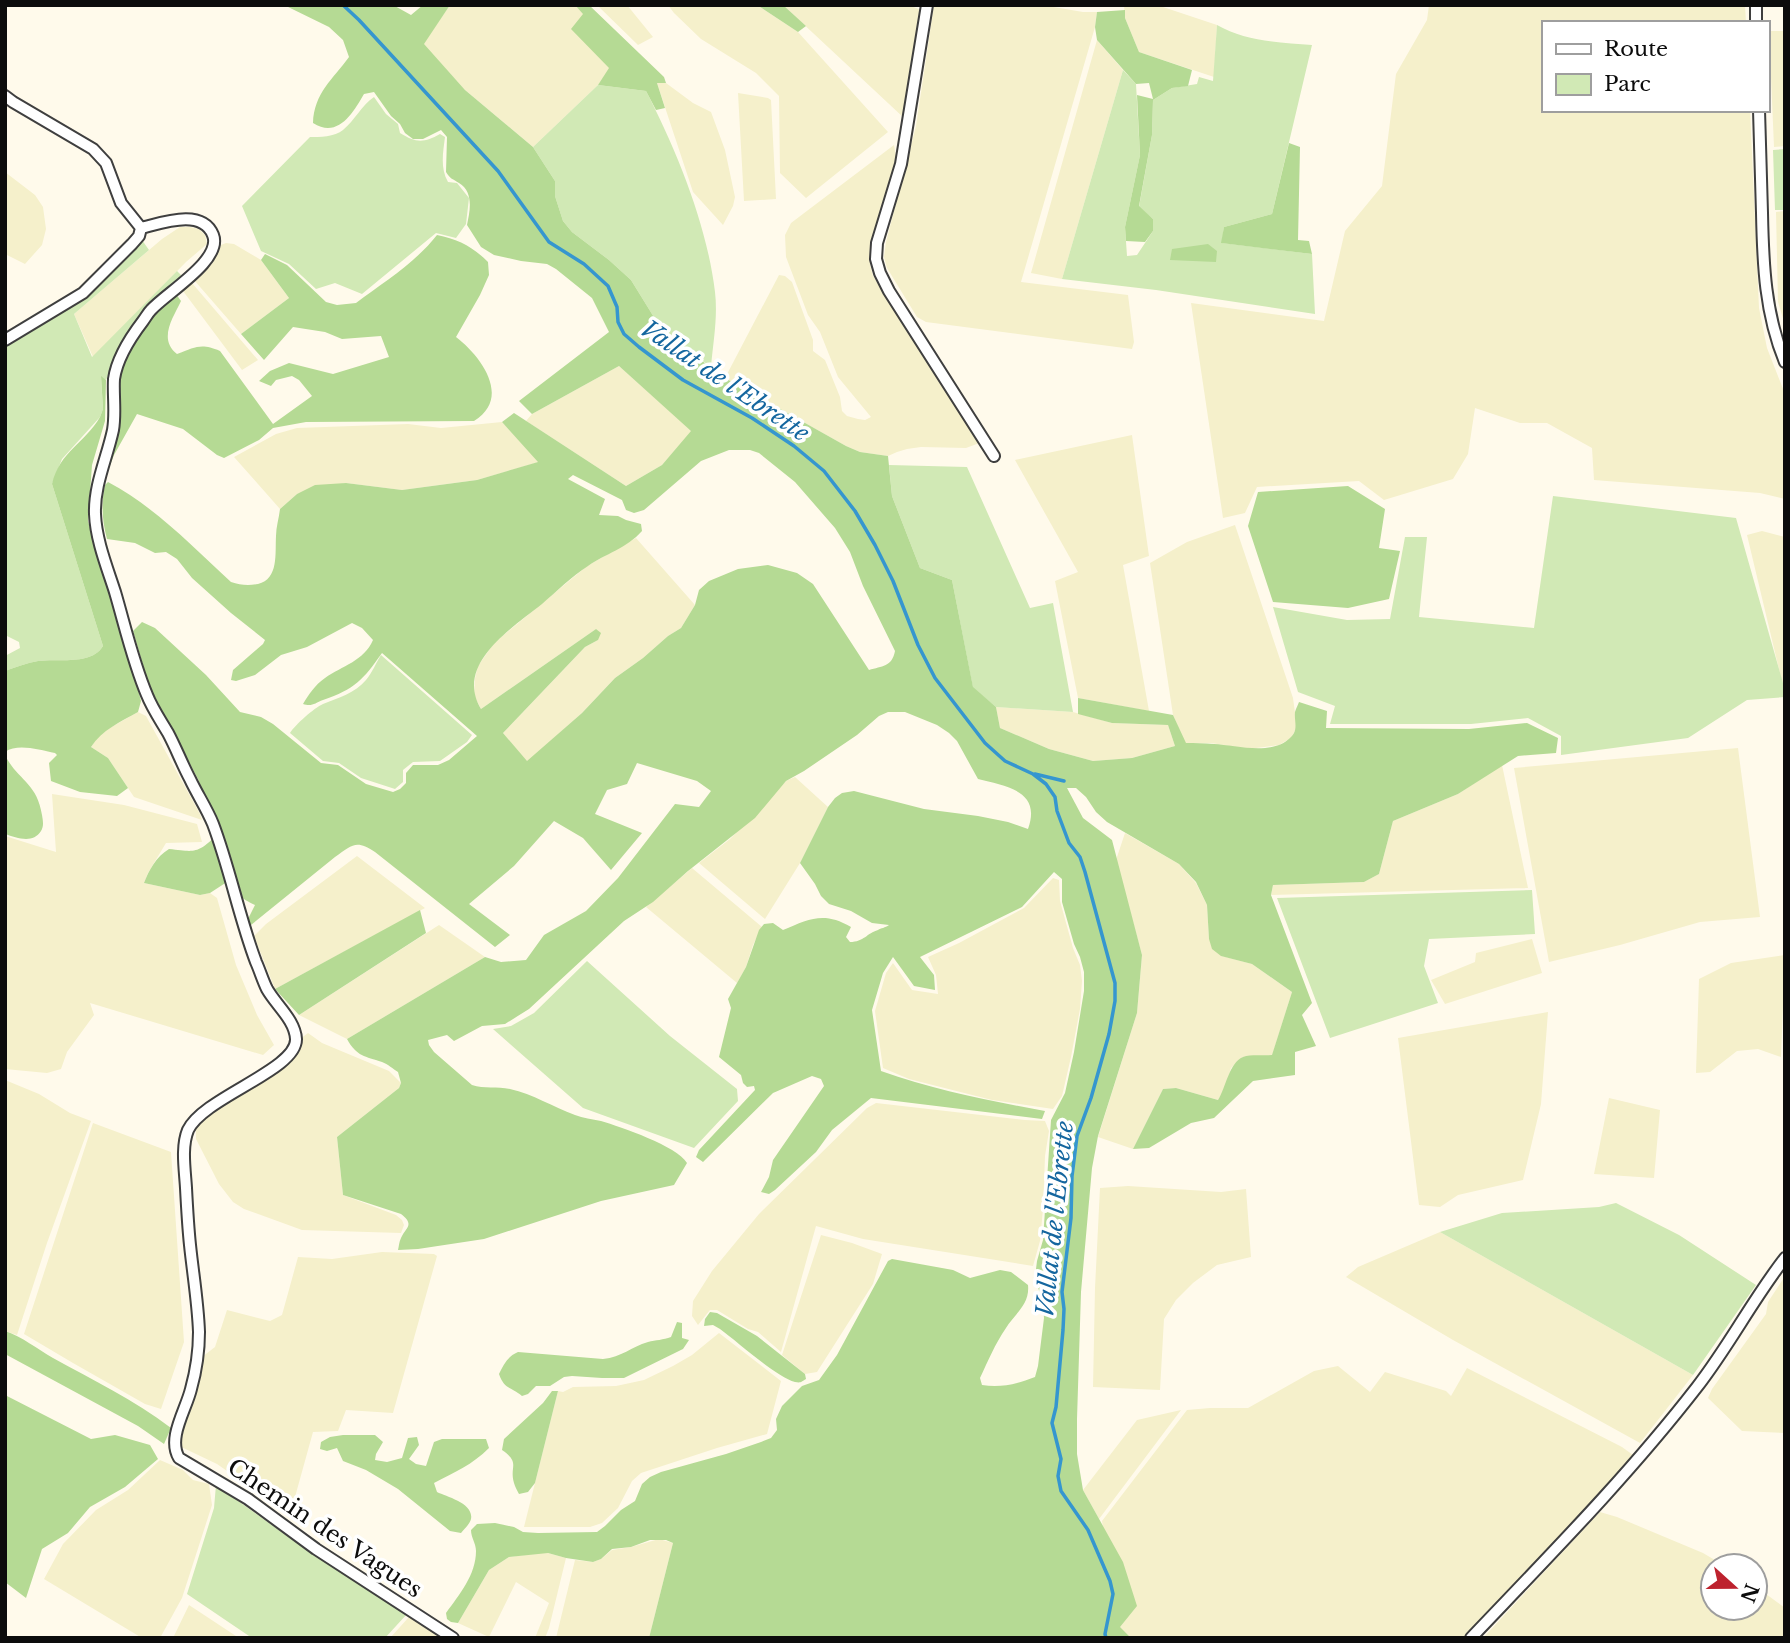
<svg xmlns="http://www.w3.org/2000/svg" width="1790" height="1643" viewBox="0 0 1790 1643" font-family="'Libre Baskerville',serif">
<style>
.farmland{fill:#f5f0cb}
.green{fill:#d1e9b5}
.forest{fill:#b5da94;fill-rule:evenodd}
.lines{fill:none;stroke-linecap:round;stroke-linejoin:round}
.stream{stroke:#3596cf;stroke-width:3.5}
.street-casing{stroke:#3f3f3f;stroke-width:14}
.street{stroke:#fff;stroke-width:10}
.labels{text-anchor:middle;stroke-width:7;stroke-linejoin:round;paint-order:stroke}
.street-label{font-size:23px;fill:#0c0c0c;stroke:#fff}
.water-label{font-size:24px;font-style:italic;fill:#14669f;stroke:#fff}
</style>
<rect width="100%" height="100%" fill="#fffaeb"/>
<!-- farmland -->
<path class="farmland" d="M450,5h125l9,9 -12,15 38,39 -12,17 -65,62 -68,-57 -42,-46z
M597,5h30l26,32 -15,8z
M668,5h89l41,27 90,100 -82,66 -26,-25 -1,-77 -23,-23 -55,-34 -27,-26z
M783,5h126l14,6 -19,107z
M934,5h108l41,7h14l-2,15 -74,255 107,13 6,47 -2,7 -206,-27 -9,-5 -30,-49 -3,-11 2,-15 30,-116z
M1124,5h33l60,20 -3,52 -75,-25 -14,-34z
M1429,5h316l1,18h-203v87h207l9,198 8,40 18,46v105l-25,-6 -166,-13 -2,-32 -45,-25h-27l-45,-15 -7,46 -15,25 -69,21 -25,-19 -102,6 -12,26 -22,5 -32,-215 133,18 21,-90 37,-45 14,-112 31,-54z
M1769,31h16v115l-11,1z
M1097,40l26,30 -61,209 -31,-6z
M657,83h9l27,20 18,9 14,38 10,47 -2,9 -10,19 -30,-33z
M738,93l30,5 3,2 5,99 -32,2z
M894,145l2,12 -25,89 -1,19 3,11 109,166 -16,6 -45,-1 -14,2 -10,3 -9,4 -28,-4 -14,-6 -121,-68 54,-103 6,1 7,6 21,58v11l12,9 15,37 2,14 5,5 11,3 7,1 6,-3 -33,-40 -18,-45 -12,-17 -22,-58 -1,-22 6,-12z
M5,172l30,23 8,12 3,22 -4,16 -17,19 -20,-10z
M1785,211v114l-7,-23 -2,-90z
M180,227h10l9,2 6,6 2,9 -21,18 -93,95 -19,-43 88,-75z
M226,243l8,1 27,16 28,38 -48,36 -47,-54 21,-24 6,-11z
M192,283l66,77 -16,10 -59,-79z
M619,366l73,65 -30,34 -36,21 -100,-65 6,-7z
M502,422l37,40 -62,18 -75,10 -56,-7 -49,11 -17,15 -46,-52 42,-23 21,-6 111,-4 33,4z
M1132,435l17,121 -26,9 26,146 -71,-13 -23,-117 23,-9 -63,-112z
M1235,525l58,173 4,29 -6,11 -12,7 -31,4 -37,-6h-26l-12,-28 -23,-152 37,-21z
M1762,531l23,6v144l-3,1 -35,-147z
M636,538l59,67 -14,23 -13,8 -25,22 -28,20 -33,35 -55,49 -24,-29 82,-86 13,-7 -2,-11 -115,80 -7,-14 1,-17 3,-12 16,-23 93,-77z
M996,707l77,5 39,11 56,2 7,21 -43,12 -39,3 -44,-12 -49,-21z
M138,712l8,4 54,98 2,6 -68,-23 -26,-39 -17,-11 7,-11 8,-6z
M1738,748l22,169 -60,5 -80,23 -71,17 -35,-194z
M1502,765l26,123 -257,7 2,-10 91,-3 15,-8 14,-53 65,-27z
M795,777l33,30 -28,56 -35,56 -66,-56 31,-24 56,-58z
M52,794l72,11 73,19 5,18 -36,1 -18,30 -4,10 56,12 10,-2 7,5 19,67 21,50 17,30 -11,10 -173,-52 4,12 -27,37 -6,17 -14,4 -42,-4v-233l51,16z
M1125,833l54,31 17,19 11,22 2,34 13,17 30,8 40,28 -20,64 -29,1 -12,11 -6,21 -7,11 -42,-12 -13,1 -30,60 -35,-12 39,-124 5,-58 -26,-95z
M357,856l68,52 -150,81 -21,-53 12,-12z
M692,868l70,59 -9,18 -7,22 -9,16 -91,-76z
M1053,878l6,2 1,21 13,47 7,17 2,16 -2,28 -9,48 -9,39 -9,13 -61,-9 -83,-21 -26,-11 -8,-57 11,-38 7,-10 19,27 26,4 -2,-19 -8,-18 31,-14 65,-35z
M439,925l46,32 -138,82 -48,-24z
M1532,939l10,34 -97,31 -14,-24 44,-18 1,-9z
M1785,955l-4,102 -23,-8 -21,2 -27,21 -14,1 3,-94 32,-16z
M1548,1012l-7,92 -18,76 -65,15 -18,12 -21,-2 -21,-167z
M308,1033l14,10 67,28 12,12 -2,5 -62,49 6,58 53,20 6,5 2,5 -3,8 -99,-3 -58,-21 -11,-7 -14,-18 -23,-45v-12l3,-6 93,-63 8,-19z
M5,1080l34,14 31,19 21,8 -44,122 -30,92 -12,-4z
M1609,1098l51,12 -6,68 -60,-4z
M876,1103l149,17 20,1 4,10 -4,25 -2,53 -3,32 -7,25 -170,-27 -47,-13 -35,126 -23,-20 -10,-3 -31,-19h-7l-12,15 -6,-9 1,-15 19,-30 47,-57 108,-106z
M93,1123l78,29 13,190 -23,67 -16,-5 -72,-41 -49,-29z
M1128,1186l93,6 25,-3 5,68 -34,8 -24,18 -17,17 -12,19 -4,71 -67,-3 2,-99 5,-100z
M1440,1232l253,143 -53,68 -187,-103 -107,-63 12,-10z
M821,1235l31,8 30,11 -9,30 -56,88 -12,2 -23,-19z
M382,1252l52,2 3,2 -44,157 -47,-3 -8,21 -25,1 -23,83 -73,-51 -42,-20 27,-87 13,-10 12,-37 43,11 12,-6 16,-58 34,2z
M1785,1276v157l-43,-2 -34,-33 4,-9 54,-75 2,-12z
M719,1333l62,48 -14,53 -50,14 -76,25 -9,8 -14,27 -16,15 -12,4h-66l34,-136 5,1 10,-5 43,-1 28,-6 29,-14 19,-11z
M1338,1366l32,26 15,-20 61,19 5,5 16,-28 155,79 11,8 -27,31 -142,152h-333l-12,-11 -17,-106 85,-111 23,-2h38l66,-37z
M1181,1410l-82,109 -16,-29 54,-70z
M160,1460l23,10 10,10 16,4 3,21 -30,93 -22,40h-18l-98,-59 19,-35 33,-34 32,-20z
M1600,1512l17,5 86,36 22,13h-12v42h42v-22l30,22v30h-302z
M659,1539l14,4 -24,95h-93l19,-78 18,2 8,-3 11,-9 19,-3z
M539,1553h9l18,5 -17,70 -4,10h-10l14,-35 -33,-21 -27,55 -31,-14 31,-53 20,-13z
M189,1605l50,33h-66z
M409,1617l34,21h-53z"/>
<!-- green -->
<path class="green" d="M1217,25c28,16 63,18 95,20l-40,169 -48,13 -2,16 90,11 3,60 -159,-24 -94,-11 61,-209 13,14 4,71 -15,72 2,29 10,-1 16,-24v-12l-14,-12 13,-72 1,-35 19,-12 25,-4 2,-7 14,4z
M598,85l48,6c31,60 61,134 69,201 3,25 -2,51 -4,75l-41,-30 -10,-10 -29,-47 -22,-20 -37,-28 -9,-11 -8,-25v-15l-22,-34z
M374,97l12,17 12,10 2,9c16,10 24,10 40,1l5,3c-2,16 -5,31 3,45l9,1 12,15 -3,26 -10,14 -20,-5 -74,61 -27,-11 -19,6 -27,-25 -28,-13 -19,-45 68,-69c9,0 25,0 33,-7 12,-10 18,-24 31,-33z
M1785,149v61h-10l-2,-60z
M142,240l7,10 -75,64 18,43 85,-86 6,6 -62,69 -15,34 -5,-3 2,32 -3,8 -38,42 -10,25 51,162c-12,20 -45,12 -65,15 -11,2 -22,6 -33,10v-15l15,-8 -1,-6 -14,-7v-292l78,-47z
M889,465l78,2 63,141 23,-5 20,109 -77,-5 -23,-19 -21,-108 -32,-12 -28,-72z
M1553,496l183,22 49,172v7l-38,3 -59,38 -127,17v-19l-33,-18 -57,6h-141l5,-18 -37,-14 -25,-85 74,13 43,-1 15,-82h22l-8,80 115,11z
M381,655l91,80 -5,7 -27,19 -27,1 -10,8v12l-8,7 -34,-11 -22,-15 -16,-2 -33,-28c5,-8 24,-25 33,-29 15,-6 32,-11 43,-24 6,-7 10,-17 15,-25z
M1532,890l3,44 -106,5 -5,27 14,37 -108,35 -53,-140z
M587,961l83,75 67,53 1,12 -44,47 -111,-40 -90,-79 18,-3 23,-13z
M1616,1203l63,32 77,50 -63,90 -253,-143 62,-19 97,-6z
M216,1485l92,66 99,63 -22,24h-133l-65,-44 27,-86z"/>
<!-- forest -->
<path class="forest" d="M284,5h109l18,10 12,-10h27l-26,39 41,46 68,57 22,34v15l8,25 9,11 37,28 22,20 29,47 10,10 55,41 121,68 14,6 28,4 4,40 28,72 32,12 21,107 23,20 4,21 49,21 44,12 39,-3 43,-12 -7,-21 -56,-2 -34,-9v-16l95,17 13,28c9,0 18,0 28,1 21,1 58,12 76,-6 9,-8 4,-16 5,-26 1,-4 3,-7 4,-10l28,9 -1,17 143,1 58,-6 31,15 -2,15 -38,3 -60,38 -65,27 -14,53 -15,8 -91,3 -2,10 41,108 -10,12 14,31 -21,6v23l-42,6 -39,37 -23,5 -42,25 -16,1 30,-60 13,-1 42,12c8,-13 11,-37 25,-43 8,-3 20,-1 29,-2l20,-63 -40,-28 -31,-8 -9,-7 -3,-10 -2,-34 -11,-23 -17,-18 -72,-42 -11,-10 -10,-15 -10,-9h-9l16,30 29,22 30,115 -5,58 -39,123 -6,32 -11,124 -4,127v35l6,36 40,72 14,44 -17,21 11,11h-482l24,-95 -7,-3h-16l-19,7 -19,2 -11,10 -8,3 -27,-4 -18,-5 -39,4 -20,13 -31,53 -7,-1 -4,-3 -1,-6c13,-18 30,-38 30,-62 0,-8 -5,-13 -5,-21l6,-6 18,-1 19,4 9,5 15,1 59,-1 8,-6 16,-16 14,-9 7,-17 8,-7 11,-5 65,-18 35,-12 10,-4 6,-8 -1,-11 6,-13 20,-20 17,-6 18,-25 51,-94 4,-2 61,11 17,8 30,-8 11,2 17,13c2,20 -13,28 -22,43 -11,16 -18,33 -26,50l2,7c19,3 35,-1 53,-8l3,-11 6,-48 -1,-14 -8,-27 2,-16 6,-21 8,-120 14,-27 9,-41 10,-61v-19l-4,-15 -6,-13 -12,-42v-23l-8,-7 -32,35 -102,50 14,18 1,15 -21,-4 -21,-29 -10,16 -11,37 9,61c54,19 109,30 164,40l-3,8 -171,-21 -39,32 -16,22 -41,38 -6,4 -8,-2 8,-15 4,-17 51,-74 -3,-7 -9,-3 -39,17 -70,69 -7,-5 3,-7 56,-60 -1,-4 -7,1 -4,-4 -2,-8 -22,-18 12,-49 -3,-9 18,-32 13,-37 5,-6 9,-1 10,7c26,-11 41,-19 68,-3l-5,10 4,5c14,0 17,-9 28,-12 3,-2 7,-2 11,-5l-17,-2 -21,-12 -22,-7 -8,-8 -6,-12 -15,-21 28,-56 7,-9 7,-5 12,-2 70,18 54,7 30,6 20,7c14,-39 -23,-43 -50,-50l-21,-38 -8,-8 -12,-8 -32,-13h-17l-9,4 -22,19 -53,36 -18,10 -31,37 -67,53 -35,31 -29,19 -95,88 -24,15 -23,2 -28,15 -7,-6 -19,5 1,5 5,7 38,33c12,4 25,1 38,4 23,5 43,18 65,26 8,3 17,4 26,6 20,6 76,25 86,42l-13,22 -73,16 -117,38 -66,10 -20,1c1,-4 1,-8 3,-12 5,-11 14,-13 0,-24l-58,-19 -6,-58 62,-49 2,-5 -3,-11c-5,-3 -10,-8 -16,-10 -17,-6 -25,-5 -35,-23l138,-82 16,5 25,-2 18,-25 42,-24 32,-33 57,-74 24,3 12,-16 -14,-10 -60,-18 -10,21 -20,6 -12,24 47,19 -31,37 -28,-32 -29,-17 -40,45 -45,38 41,31 -15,12 -120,-95c-19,-13 -23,-7 -40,5l-84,68 -4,-4 8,-16c-15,-7 -18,-10 -22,-27l-23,15 -10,2 -56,-12c5,-13 12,-26 25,-34 27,3 28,5 49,-15l-20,-55 -38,-69 -10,-21 -17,-58 9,-9 13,6 51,47 34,37 21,5 12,7 48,39 17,2 28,19 27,8 7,-3 6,-6v-10l7,-8h25l11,-5 28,-24 -95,-83c-19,27 -27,36 -59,47 -8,3 -11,7 -20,4 6,-10 12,-19 22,-26 17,-12 39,-17 48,-38l-11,-12 -10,-5 -45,24 -26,8 -26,20 -19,6 -5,-1 2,-10 30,-26 2,-4 -34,-27 -39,-35 -15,-19 -11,-7 -11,1 -20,-10 -28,-4c-5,-19 -6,-35 -2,-54l3,-3c47,25 84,64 123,100 9,3 17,4 27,2 21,-5 17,-31 18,-48 0,-9 3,-18 4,-27l17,-15 18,-9 31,-2 56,7 75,-10 61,-18 -36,-40 12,-9 112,73 36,-21 29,-34 -72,-65 -87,48 -13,-13 90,-69 -17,-34 -36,-29 -9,-5 -26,-3 -27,-6 -13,-8 -14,-22c3,-14 7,-33 -8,-42 -6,-4 -9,-4 -13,-11l1,-35 -6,-7 -18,9h-10l-8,-6 -5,-9 -9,-8 -17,-24 -10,2c-11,19 -26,45 -51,29 1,-30 20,-44 36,-66l-6,-17 -14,-13zM729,450h21l9,3 36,29 40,46 15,24 13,34 32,65c-3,16 -13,15 -26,19l-56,-86 -16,-11 -29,-8 -30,4 -29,12 -10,9 -4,15 -14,23 -13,8 -25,22 -28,20 -33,35 -55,48 -24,-28 82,-86 13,-7 3,-7 -5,-4 -115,80c-27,-45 31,-81 61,-105 15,-13 29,-27 46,-38 17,-12 39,-18 54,-35l-1,-7 -15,-4 -8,-4 -19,-1 6,-16 -37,-20 5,-4 49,25 4,10 8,3 10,-3 57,-49z
M575,5h14l75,72 2,6h-9l8,25 -9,2 -10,-19 -48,-6 11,-17 -38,-39 12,-15z
M757,5h26l23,21 -8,6z
M1125,10v8l14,34 53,18 -4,16 -16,2 -19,12 -1,35 -13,71 14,13v12l-8,11 -19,-1 -1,-14 15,-72 -3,-60 16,4 -4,-16 -13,1 -39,-44 -2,-13 2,-15z
M1289,143l11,4 -2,93 11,1 3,13 -91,-11 3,-16 48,-13z
M437,235c21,4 36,12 51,27l1,13 -9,20 -24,42c25,19 56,61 18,84l-168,1 -33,6 -14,12 -35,18 -7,-3 -34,-26 -46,-15 -23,41 -5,13 -4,-4 12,-94 36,-60 23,-16 5,7c-8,17 -23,38 -4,53 19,-7 24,-11 43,-3l53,73 39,-28 -13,-16 -7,-4 -16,4 -5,6 -12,-5 11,-10 19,-8 44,11 56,-17 -8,-21 -39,3 -17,-7 -32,-5 -29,33 -23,-26 48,-36 -28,-38 4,-6 22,11 39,37 11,3 19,-2c28,-21 59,-40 81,-68z
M1208,244l9,7 -1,11 -46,-2 2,-11z
M101,376l5,4 -1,41 -13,44 -4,56 32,111 14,41 7,28 -3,11c-18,10 -36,18 -47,35l17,11 20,30 -11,8 -37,-4 -29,-11 -2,-18 8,-8 -2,-2c-16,-3 -37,-10 -50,-1v-81c11,-4 22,-8 33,-10 20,-3 53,5 65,-15l-51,-162c8,-33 33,-41 48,-67l3,-8z
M1348,486l37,23 -6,39 21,3 -11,48 -41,9 -75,-6 -25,-76 10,-34z
M5,755c12,25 32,27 37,60 1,6 2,11 -1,16 -8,13 -24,7 -36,3z
M420,910l6,23 -127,82 -24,-26z
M710,1312l7,1 40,23 48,38 1,5c-5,3 -5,4 -11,3 -19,-5 -57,-40 -75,-53l-7,-4 -9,1 1,-7z
M677,1322l5,1v15l7,2 -6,9 -59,29h-22l-30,-2 -8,1 -14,9h-14l-8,8 -6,2c-11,-9 -18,-7 -23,-22 5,-10 9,-18 19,-22l85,7c19,-2 28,-12 45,-17 8,-2 15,-2 23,-5z
M5,1331c18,6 32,18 48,27 40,22 81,42 118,70l-7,16 -26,-18 -133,-72z
M552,1391h6l-23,92 -7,9 -9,2c-2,-4 -4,-7 -5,-11 -5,-17 7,-20 -12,-33l2,-11 39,-36z
M5,1395l86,44 24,-4 35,10 8,14 -33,28 -35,20 -22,26 -26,16 -16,49 -21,-16z
M343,1435h32l8,7 -7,12 -1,6 12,2 15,-4 6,-20 9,-1 2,8 -10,14 7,5 10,2 8,-24 8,-3h44l3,9c-17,17 -34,24 -55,35l3,9c10,5 37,11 34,27 -1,5 -7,10 -10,14l-11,-2 -52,-42 -32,-19 -23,-9 -6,-13 -10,3 -7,-2 1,-7 9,-5z"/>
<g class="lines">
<!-- stream -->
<path class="stream" d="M343,5l16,15 139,151 51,71 35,22 24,22 9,21 1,15 6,12 15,13 44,33 69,38 42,28 30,25 31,40 20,34 18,36 25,64 17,33 50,65 20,18 28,13 13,10 9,13 2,14 12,32 11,14 5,15 30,111v18l-6,33 -18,64 -14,38 -5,40 -1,42 -9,74 2,17 -1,21 -7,77 -4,16 9,36 -3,17 3,15 27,39 22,51 3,13 -8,40 1,4
M1035,774l29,7"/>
<!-- street casing -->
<g class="street-casing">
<path id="street" d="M927,5l-26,159 -24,79 -1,16 4,14 9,18 105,165
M1756,5v18
M5,96l8,6 80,47 13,14 15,40 20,25
M1759,110c1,34 2,69 3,103 1,51 3,101 23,149
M141,228c21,-5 61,-20 72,7 10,25 -47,58 -62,75 -3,3 -5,7 -8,11 -13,17 -26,37 -29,58 -1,17 2,34 -1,51 -6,28 -19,55 -18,84 1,26 12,53 20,78 10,34 18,70 32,103 5,13 14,26 21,38 8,15 14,31 22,46 7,15 17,30 23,45 17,45 26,93 43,138 4,9 7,19 11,27 9,16 28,31 29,50 1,31 -92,58 -108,91 -7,17 -3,40 -2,58 1,19 2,38 4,57 3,29 8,58 9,87 0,19 -3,39 -8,57 -5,21 -24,49 -12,69l69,41 68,50 137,89
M5,340l78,-47 49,-49 7,-8 2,-8
M1471,1638c78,-82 157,-162 226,-251 32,-41 56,-88 88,-129"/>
</g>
<!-- street -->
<use href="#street" class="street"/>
</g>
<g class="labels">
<!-- street labels -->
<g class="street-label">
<text transform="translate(325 1528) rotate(34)" y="8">Chemin des Vagues</text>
</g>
<!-- water labels -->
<g class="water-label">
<text transform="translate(725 381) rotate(34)" y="8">Vallat de l'Ebrette</text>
<text transform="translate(1055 1219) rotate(-84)" y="8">Vallat de l'Ebrette</text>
</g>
</g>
<!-- border -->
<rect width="1790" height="1643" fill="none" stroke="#0c0c0c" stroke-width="14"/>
<!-- legend -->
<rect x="1542" y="21" width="228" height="91" fill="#ffffff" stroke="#9e9e9e" stroke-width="2"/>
<rect x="1556" y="44" width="35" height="10" fill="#ffffff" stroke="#9e9e9e" stroke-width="2"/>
<text x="1604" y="56" font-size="21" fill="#0c0c0c">Route</text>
<rect x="1556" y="74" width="35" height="21" fill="#d1e9b5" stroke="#9e9e9e" stroke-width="2"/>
<text x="1604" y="91" font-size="21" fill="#0c0c0c">Parc</text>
<!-- north arrow -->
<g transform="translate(1734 1587) rotate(111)"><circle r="33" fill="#ffffff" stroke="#9e9e9e" stroke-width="2"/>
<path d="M0-5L12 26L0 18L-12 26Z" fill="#bd222e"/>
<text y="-10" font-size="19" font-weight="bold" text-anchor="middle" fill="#0c0c0c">N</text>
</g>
</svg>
